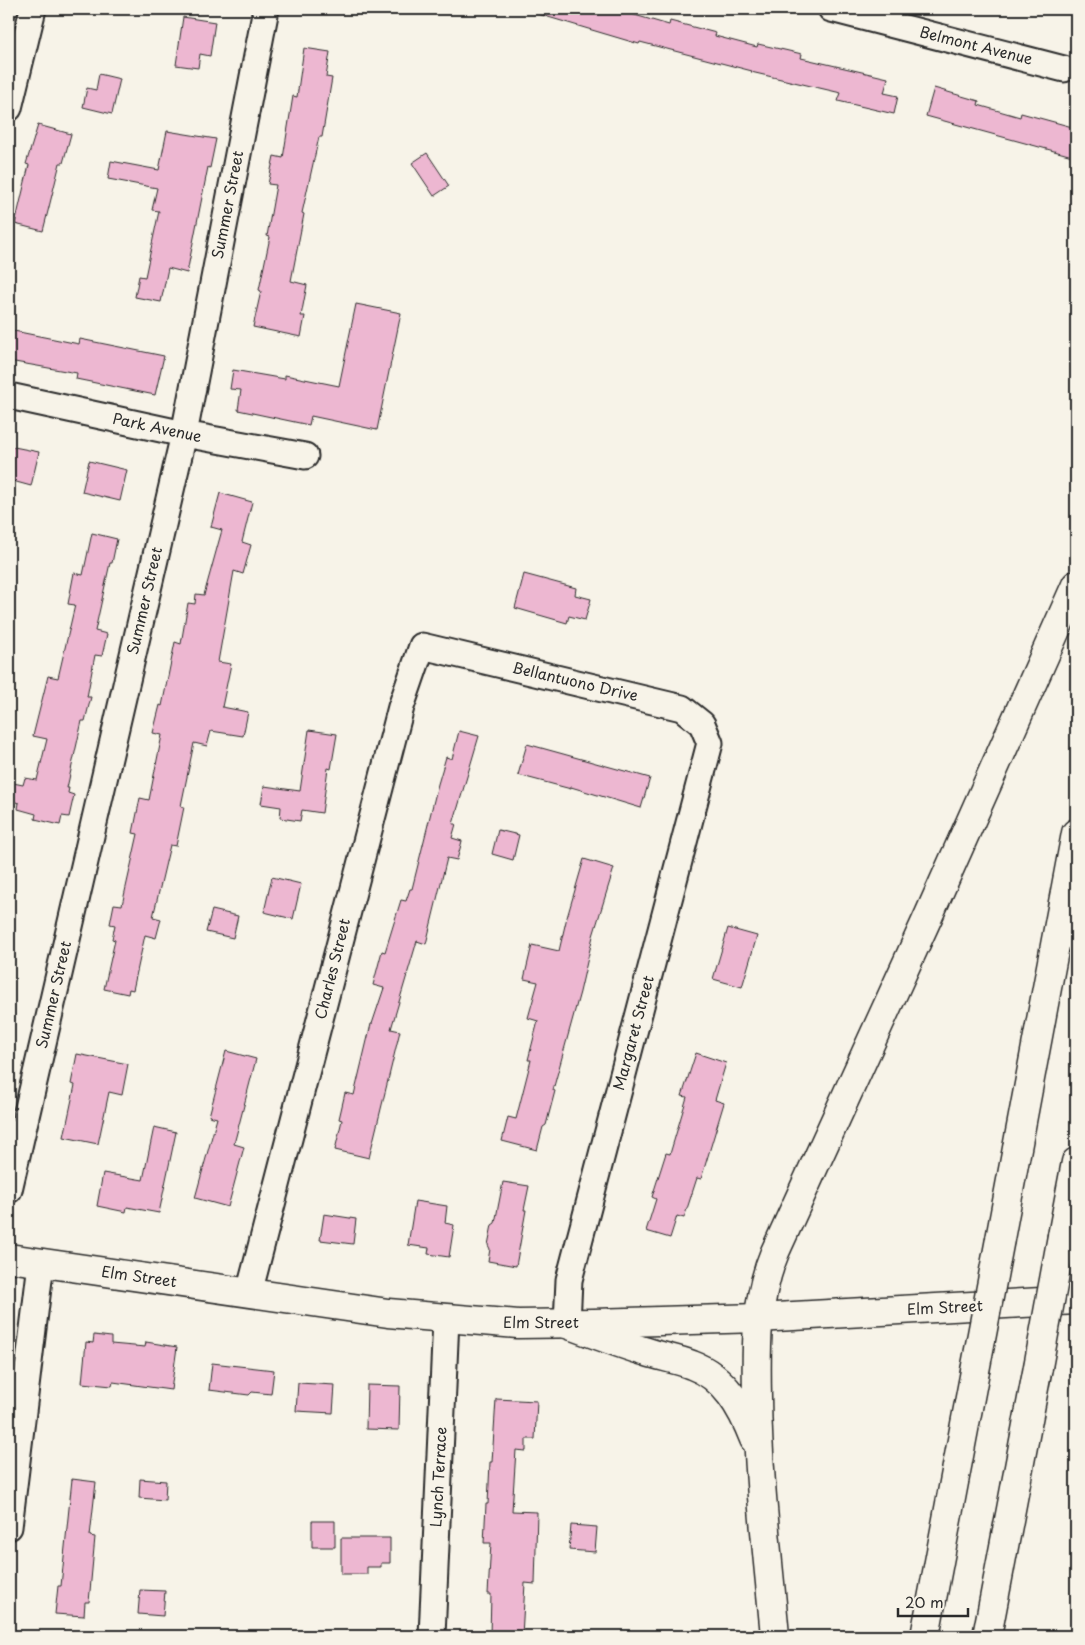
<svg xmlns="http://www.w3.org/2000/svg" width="1085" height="1645" viewBox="0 0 1085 1645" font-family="'Playpen Sans',sans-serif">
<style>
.building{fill:#edb7d1;stroke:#2b2b2b}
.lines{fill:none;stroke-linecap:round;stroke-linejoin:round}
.street-casing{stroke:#2b2b2b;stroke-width:29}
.secondary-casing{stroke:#2b2b2b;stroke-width:31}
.highway-casing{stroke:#2b2b2b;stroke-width:31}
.street{stroke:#f7f3e8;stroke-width:25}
.secondary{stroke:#f7f3e8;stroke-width:28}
.highway{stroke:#f7f3e8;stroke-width:28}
.highway-bridge-casing{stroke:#2b2b2b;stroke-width:31;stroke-linecap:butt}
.highway-bridge{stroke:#f7f3e8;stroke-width:28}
.labels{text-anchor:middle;stroke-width:5;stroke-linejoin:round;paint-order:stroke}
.street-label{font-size:15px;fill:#2b2b2b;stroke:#f7f3e8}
</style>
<rect width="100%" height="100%" fill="#f7f3e8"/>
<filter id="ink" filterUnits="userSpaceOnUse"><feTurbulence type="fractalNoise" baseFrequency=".02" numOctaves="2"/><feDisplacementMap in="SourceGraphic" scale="10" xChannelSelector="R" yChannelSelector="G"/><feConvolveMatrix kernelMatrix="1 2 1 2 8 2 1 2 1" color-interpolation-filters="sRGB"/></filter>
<g filter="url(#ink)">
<!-- building -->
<path class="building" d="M539,9h75l55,16 1,-4 46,12 -1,3 42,11 1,-3 44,10 -1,4 87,20 -4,15 14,3 -4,18 -56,-13 3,-8 -90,-21 1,-1 -112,-29 -1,2 -101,-30z
M183,17l32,5 -5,34 -10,-2 -2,14 -22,-3z
M304,48l26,4 -4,25 6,1 -10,59h-3l-17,76 2,1 -13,67 16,4 -6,31h4l-4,21 -48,-10 8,-36 -2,-1 11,-53 -3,-1 9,-51 -8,-1 6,-28 9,2 10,-62 4,1z
M99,74l21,5 -8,35 -29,-7 4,-19 9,2z
M934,88l45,13 -1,4 42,12 1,-4 55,15v29l-150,-41z
M38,125l33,9 -8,29h-3l-17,68 -28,-7 14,-59 -3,-1z
M167,131l49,8 -6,29 -2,-1 -21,106 -19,-5 -7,34 -26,-5 4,-21 6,1 14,-66 -7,-1 5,-22 -49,-9 3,-18 48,9z
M427,153l22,33 -15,10 -22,-33z
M356,304l45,9 -24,117 -66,-14 -2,9 -71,-15 3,-20 -11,-1 3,-19 52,9v-4l54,11z
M9,330l70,14 1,-5 84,17 -9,39 -79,-16 1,-6 -68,-12z
M9,446l30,6 -8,34 -22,-6z
M89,461l38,9 -7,31 -38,-9z
M220,493l32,9 -10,40 9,3 -8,29 -9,-3 -16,91 13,2 -9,43 26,5 -5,24 -32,-5 -4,15 -13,-3 -13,63 3,1 -8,39 -6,-1 -17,72 8,2 -5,19 -11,-3 -12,55 -4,-1 -1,5 -24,-5 11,-49 -3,-1 3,-14 -5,-1 4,-20 8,1 16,-71 -5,-1 7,-35 9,2 13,-65 -9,-2 7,-28 2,1 13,-64 6,2 7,-41 7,1 1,-10 8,1 18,-65 -11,-3z
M92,533l25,6 -5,24h-2l-15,68 12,3 -5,22 -7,-1 -8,42h4l-6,24h-3l-15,67h2l-1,5 6,2 -5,22 -7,-1 -2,9 -25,-6 1,-5 -18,-5 1,-6 -10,-3 4,-17 10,2 2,-7 12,2 10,-41 -14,-3 15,-60 10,2 17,-73 -7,-1 6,-31 9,2z
M524,574l52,14 -1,7 16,4 -6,21 -16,-4 -2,7 -52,-15z
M309,730l28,4 -6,35 -3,-1 -6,45 -20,-3 -2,11 -20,-3 1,-11 -20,-3 3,-18 36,5z
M459,731l20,5 -26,88h3l-4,14 10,3 -5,19 -10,-2 -21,86 -9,-3 -26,88 9,2 -31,127 -34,-8 7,-30 -3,-1 6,-26 9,2 17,-71h1l12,-36 -11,-3 9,-34 3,1 16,-52 5,1 4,-12h2l26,-105 8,-27 6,2z
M527,744l123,34 -9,30 -70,-21v2l-53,-14z
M498,830l21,5 -6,25 -21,-6z
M584,859l30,9 -21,68 -13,56 -27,98 2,1 -9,34 -3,2 -6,23 -35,-9 6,-24 8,2 15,-59h-3l10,-39 -10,-3 10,-36 -14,-3 8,-34 27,6 7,-30z
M272,877l29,7 -8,35 -29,-7z
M212,910l26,6 -5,22 -27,-6z
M728,928l29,8 -15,51 -29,-8z
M226,1051l30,8 -22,85 10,3 -16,60 -33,-9 22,-80 -8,-2z
M696,1053l30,10 -11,37 9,3 -23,76 -4,-1 -13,40 -7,-2 -7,22 -24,-7 10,-32 -4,-2 14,-44 4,1 17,-57 -5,-1z
M77,1054l51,10 -6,31 -13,-3 -11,52 -34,-7 11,-52 -4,-1z
M154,1127l22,5 -17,81 -32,-6 -1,5 -29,-6 6,-33 40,7z
M503,1182l26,4 -5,24h2l-10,56 -28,-5 2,-12 -2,-4 4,-20 3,-2z
M415,1201l32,5 -2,17 9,2 -5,32 -21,-3 1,-6 -21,-3z
M324,1214l32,5 -3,25 -33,-4z
M94,1335l17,2v7l34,3 1,-5 31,5 -6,43 -58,-8 -1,4 -30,-3 4,-41 7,1z
M212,1363l62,7 -3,24 -19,-2 -3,3 -40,-5z
M298,1383l37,2 -2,28 -37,-2z
M367,1385l33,1 -1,44 -33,-1z
M496,1399l41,2 -2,38h-9v12l-10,-1 -4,61 25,1 -2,72 -10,-1 -3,53h-32l1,-42h-3l3,-51h-7l2,-39h2l2,-42h2z
M72,1479l24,3 -6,54 5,1 -6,65h-4l-1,14 -29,-2 3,-28h3z
M140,1479l26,2 -1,19 -26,-2z
M312,1521h23v26h-23z
M571,1525l26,2 -2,25 -26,-2z
M341,1538h49v25h-9v4h-14v7h-26z
M140,1590l25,1 -2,25 -25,-2z"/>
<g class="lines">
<!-- street casing -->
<g class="street-casing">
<path id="street" d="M831,9l233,60
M9,108l24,-99
M9,396l175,38 121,22
M9,1190l175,-756 82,-425
M249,1293l152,-586 21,-61 260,62 20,16 8,19 -141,537 -2,44
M9,1527l32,-264
M432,1636l14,-317"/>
</g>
<!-- secondary casing -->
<g class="secondary-casing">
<path id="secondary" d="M9,1258l379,55 130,11 76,-1 164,-5 318,-18"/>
</g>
<!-- highway casing -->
<g class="highway-casing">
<path id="highway" d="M1062,1236l14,-74
M1000,1239l76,-406
M567,1324c27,10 53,20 80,28 15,5 30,7 45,13 33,12 50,43 62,74
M775,1636c-7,-79 -17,-158 -18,-238 -1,-50 -2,-98 18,-146l153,-335 148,-332
M925,1636l50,-265
M987,1636l51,-269"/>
</g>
<!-- street -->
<use href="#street" class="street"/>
<!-- secondary -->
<use href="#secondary" class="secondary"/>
<!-- highway -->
<use href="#highway" class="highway"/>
<!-- highway-bridge casing -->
<g class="highway-bridge-casing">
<path id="highway-bridge" d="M1038,1367l24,-131
M975,1371l25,-132"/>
</g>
<!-- highway-bridge -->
<use href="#highway-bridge" class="highway-bridge"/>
</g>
</g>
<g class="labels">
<!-- street labels -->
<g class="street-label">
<text transform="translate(976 46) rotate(14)" y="5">Belmont Avenue</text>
<text transform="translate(228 205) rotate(-79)" y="5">Summer Street</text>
<text transform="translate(157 428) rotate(12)" y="5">Park Avenue</text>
<text transform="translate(145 601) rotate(-77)" y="5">Summer Street</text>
<text transform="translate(575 682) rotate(13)" y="5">Bellantuono Drive</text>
<text transform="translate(333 969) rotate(-76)" y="5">Charles Street</text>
<text transform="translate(54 995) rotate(-77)" y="5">Summer Street</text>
<text transform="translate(634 1033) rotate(-75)" y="5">Margaret Street</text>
<text transform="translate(139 1277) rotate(8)" y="5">Elm Street</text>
<text transform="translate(945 1308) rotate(-3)" y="5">Elm Street</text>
<text x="541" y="1328">Elm Street</text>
<text transform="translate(439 1477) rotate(-87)" y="5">Lynch Terrace</text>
</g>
</g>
<!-- margin -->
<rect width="1085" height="1645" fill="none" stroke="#f7f3e8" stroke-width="30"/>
<rect x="15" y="15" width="1055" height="1615" fill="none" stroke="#2b2b2b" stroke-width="2" filter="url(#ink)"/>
<!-- scale -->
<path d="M898 1608v8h70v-8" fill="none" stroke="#2b2b2b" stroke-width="2.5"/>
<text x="905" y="1608" font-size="15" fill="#2b2b2b" stroke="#f7f3e8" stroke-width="4" paint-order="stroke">20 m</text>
</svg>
